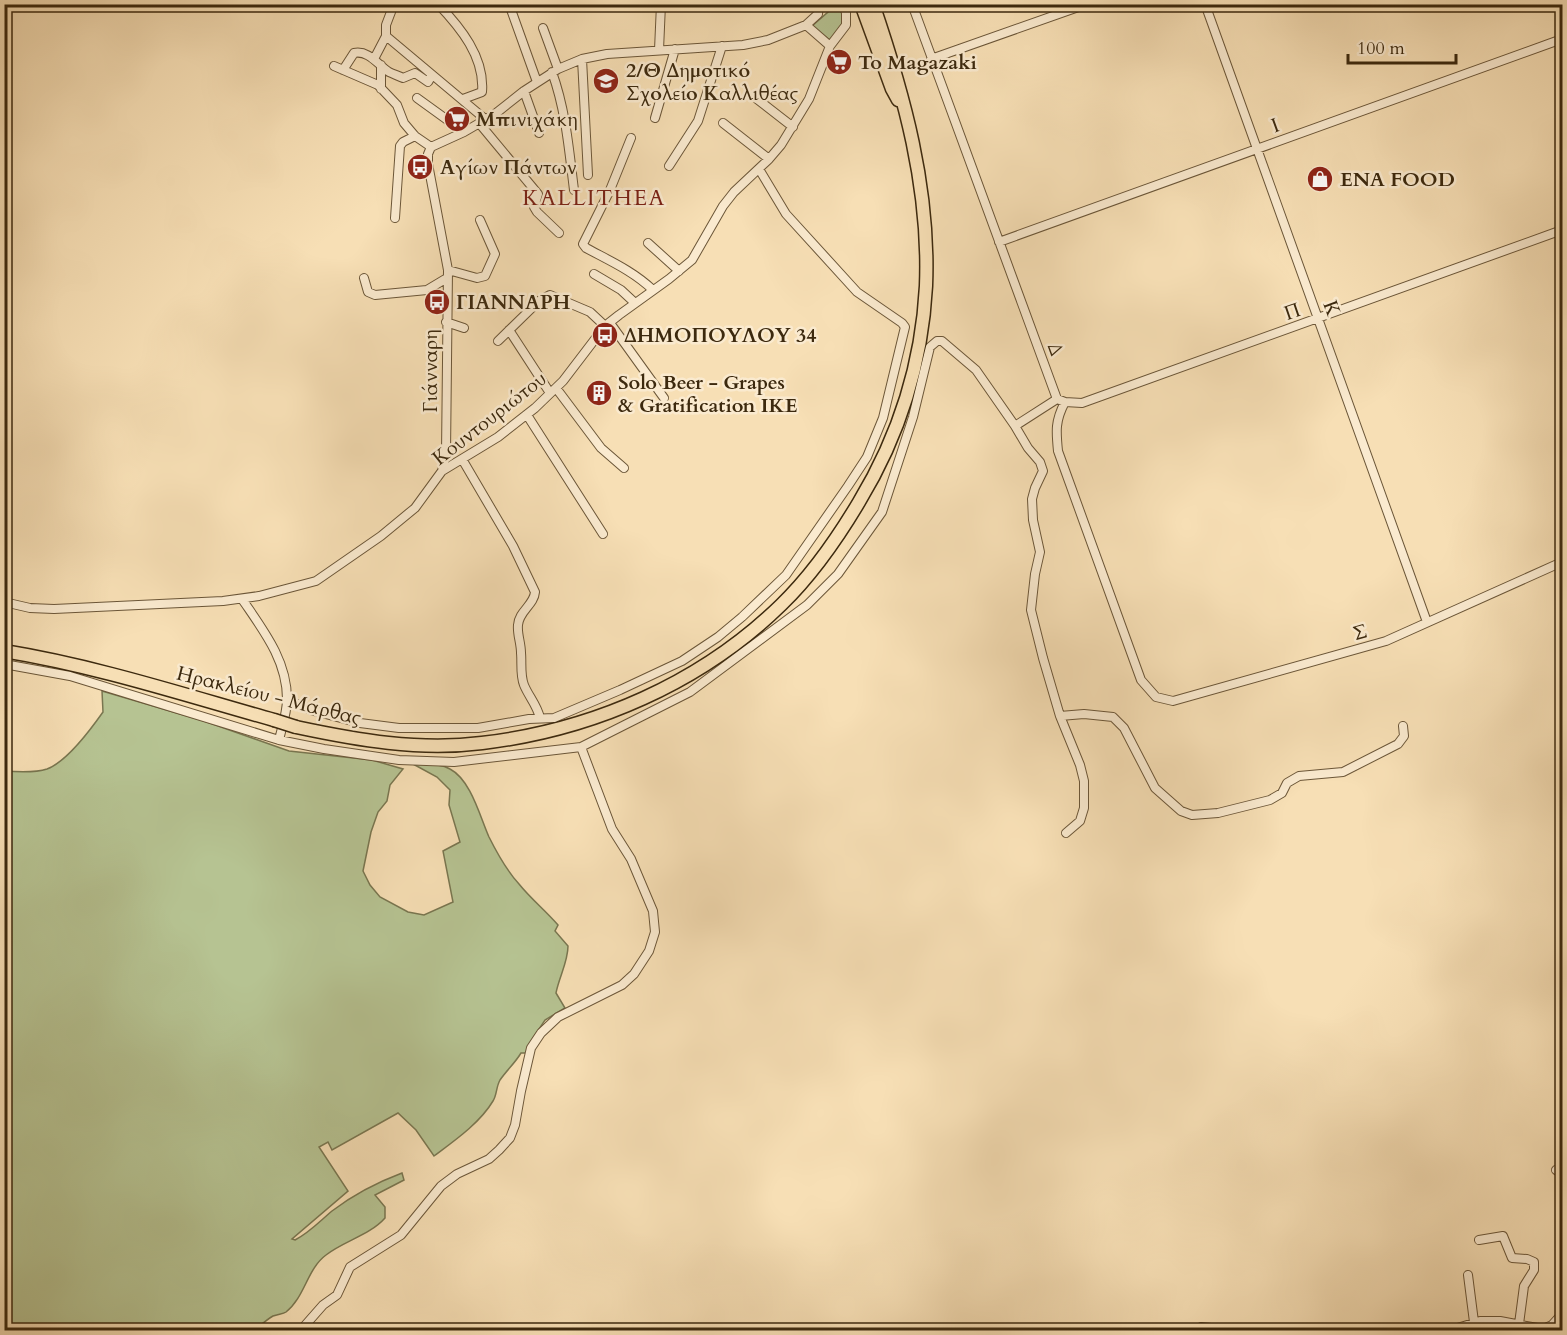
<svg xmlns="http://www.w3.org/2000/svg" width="1567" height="1335" viewBox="0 0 1567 1335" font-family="Cardo,serif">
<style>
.green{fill:#b6c392;stroke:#797650;stroke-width:1.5}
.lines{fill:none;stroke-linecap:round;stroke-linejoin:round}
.street-casing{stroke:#6b5638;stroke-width:10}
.primary-casing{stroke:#3c290e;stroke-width:15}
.street{stroke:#faeacf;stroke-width:8}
.primary{stroke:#f7dfb5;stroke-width:12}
.primary-bridge-casing{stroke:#3c290e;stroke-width:15;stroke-linecap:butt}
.primary-bridge{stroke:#f7dfb5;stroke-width:12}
.labels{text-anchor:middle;stroke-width:5;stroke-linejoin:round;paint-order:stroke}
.poi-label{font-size:20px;font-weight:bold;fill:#3c290e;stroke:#faeacf;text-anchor:start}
.street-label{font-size:20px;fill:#3c290e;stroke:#faeacf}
.quarter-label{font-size:22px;letter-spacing:1.5px;fill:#7a1f14;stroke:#faeacf}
</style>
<rect width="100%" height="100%" fill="#f7dfb5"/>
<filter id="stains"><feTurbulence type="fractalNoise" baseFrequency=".00333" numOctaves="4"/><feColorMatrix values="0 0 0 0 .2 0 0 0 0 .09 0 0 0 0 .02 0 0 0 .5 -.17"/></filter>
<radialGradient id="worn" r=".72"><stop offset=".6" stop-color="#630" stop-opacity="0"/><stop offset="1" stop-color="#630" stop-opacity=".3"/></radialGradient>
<!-- green -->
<path class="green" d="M830,5h10l6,4 -3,20 -12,12 -19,-15 16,-14z
M102,691l102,30 85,30 83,9 31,9 -13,16 -3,16 -9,11 -7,20 -8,39 7,14 10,12 28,15 16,3 29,-13 -10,-51 17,-9 -11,-37 1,-15 -13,-13 -24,-13c12,1 27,-1 37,5 21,11 30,48 39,68 8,16 18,34 30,47 12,15 26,26 39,41l-3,6 13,15c0,16 -9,31 -12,47l9,15 -20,12 -12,18 -7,15h-5c-6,10 -14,17 -21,27 -4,7 -3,15 -7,21 -13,22 -39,40 -59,55l-18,-26 -18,-17 -66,37 -4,-8 -9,5 29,44 -56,48 3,1c14,-7 25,-19 37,-29 21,-16 46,-29 70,-38l2,7 -29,15 10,12v11c-15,17 -41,23 -59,37 -19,14 -21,42 -40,57 -3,2 -8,2 -13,4 -7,4 -12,9 -18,14h-250l-1,-559c13,1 31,2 43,-2 19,-7 44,-40 56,-57z"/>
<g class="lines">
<!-- street casing -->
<g class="street-casing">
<path id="street" d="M394,4l-8,21v11l99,83
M438,4c22,23 47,53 44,88l-19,7
M509,4l28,78
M912,4l145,395 8,3c-10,19 -9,29 -7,49l83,229 15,17 17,4 213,-60 176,-79
M1205,4l222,618
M806,25l24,21
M543,28l15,41
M659,50l2,-46
M374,59l12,-23
M582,59l6,116
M931,59l156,-55
M334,66l44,19 19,20 7,18 11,13 16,11
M343,70l11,-17c15,-3 24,12 35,19 4,2 10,4 14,6l12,-5 13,9 4,-7
M552,72c14,39 17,78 22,118
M381,89v-24
M524,91l15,42
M417,98l47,34
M757,99l36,28
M655,118l20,-69
M479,123l59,71 -4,13 3,5 22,21
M723,123l46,36
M631,138l-21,52 -27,54 3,4c24,13 47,23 67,42
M669,166l29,-45 24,-75
M395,218l5,-72 3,-4 12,-6
M999,242l563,-203
M648,243l31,28
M448,270l29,8 8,-2 10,-22 -15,-34
M594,274l27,16 14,13
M364,278l4,14 7,3 52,-5 20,-12
M446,322l18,6
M610,323l54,75
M509,330l41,63
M498,341l41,-40 11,-6 40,17 15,14
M556,388l45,60 23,20
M1057,399l-42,27 13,22 12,14 3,9 -8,17 -3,11 1,21 7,32 -5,22 -4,36 12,48 17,58 20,49 4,16v27l-4,13 -14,12
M1065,402l17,1 480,-173
M527,415l76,119
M462,459l51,87 22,46c-1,13 -16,19 -17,33 -1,9 3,18 3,28 1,10 -1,22 3,32 5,12 13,20 16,33
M442,471l4,-18 2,-183 -20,-106v-10l3,-7 33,-15 31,-18 29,-23 34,-22 24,-10 25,-5 136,-9 25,-5 38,-15 12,-11 1,-10
M242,599c21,31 45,61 45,100 0,14 -5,28 -8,41
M4,602l26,6 24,1 169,-8 36,-5 57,-15 65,-45 34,-28 27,-37 56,-34 37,-29 28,-27 42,-55 14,-11 50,-36 23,-19 31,-54 11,-14 35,-33 12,-14 28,-46 21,-53 16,-21v-12l-3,-9
M4,664l66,12 209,64 45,9 75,11 55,2 127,-15 109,-55 117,-87 31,-31 44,-62 31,-95 17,-70 7,-6h5l34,29 39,56
M287,700l27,11 46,12 39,5h79l51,-9 25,-1 66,-28 62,-29 36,-24 24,-20 44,-42 62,-89 19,-29 16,-39 22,-91 -3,-4 -45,-31 -71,-78 -27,-45
M1060,716l24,-2 29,3 11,11 31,60 26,23 11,4 26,-2 52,-13 12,-7 5,-10 12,-7 44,-4 55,-28 6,-8 -1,-10
M1556,1170l6,4
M1479,1240l24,-4 9,22 15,1 7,3v8l-10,16 -5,38
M1468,1275l6,47
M1201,1327l31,3
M301,1330l22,-25 14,-10 13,-28 51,-32 40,-49 16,-12 32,-15 10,-9 11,-12 5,-13 6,-34 10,-43 10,-15 17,-16 64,-32 12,-11 15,-23 6,-19 -2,-21 -22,-52 -19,-30 -31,-82
M1451,1330l29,-9h20l43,8 9,-4 10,-11"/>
</g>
<!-- primary casing -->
<g class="primary-casing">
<path id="primary" d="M861,4l31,85 6,11
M4,651c92,15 181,44 270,69
M296,727c61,13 123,24 186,16 111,-13 219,-60 299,-138 31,-30 56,-66 78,-103 40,-66 63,-139 67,-216 4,-98 -22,-191 -53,-282"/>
</g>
<!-- street -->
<use href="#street" class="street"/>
<!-- primary -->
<use href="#primary" class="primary"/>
<!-- primary-bridge casing -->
<g class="primary-bridge-casing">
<path id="primary-bridge" d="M274,720l22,7"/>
</g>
<!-- primary-bridge -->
<use href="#primary-bridge" class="primary-bridge"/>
</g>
<!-- icons -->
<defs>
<g id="supermarket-disc" transform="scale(1.35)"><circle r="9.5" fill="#8f2418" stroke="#faeacf"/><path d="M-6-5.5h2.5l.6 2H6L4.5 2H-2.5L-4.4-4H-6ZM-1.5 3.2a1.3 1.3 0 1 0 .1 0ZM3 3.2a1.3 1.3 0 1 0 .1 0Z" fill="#fff"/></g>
<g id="school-disc" transform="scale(1.35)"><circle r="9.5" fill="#8f2418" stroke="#faeacf"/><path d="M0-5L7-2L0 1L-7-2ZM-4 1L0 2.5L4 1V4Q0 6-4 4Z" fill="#fff"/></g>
<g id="bus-disc" transform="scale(1.35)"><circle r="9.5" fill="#8f2418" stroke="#faeacf"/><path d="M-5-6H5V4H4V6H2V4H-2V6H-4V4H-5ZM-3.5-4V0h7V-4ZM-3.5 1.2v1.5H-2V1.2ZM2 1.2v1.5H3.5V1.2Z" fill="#fff"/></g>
<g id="shop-disc" transform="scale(1.35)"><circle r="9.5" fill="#8f2418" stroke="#faeacf"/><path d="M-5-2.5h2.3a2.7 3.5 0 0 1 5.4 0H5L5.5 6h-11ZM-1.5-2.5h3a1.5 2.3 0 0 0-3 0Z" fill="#fff"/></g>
<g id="building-disc" transform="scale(1.35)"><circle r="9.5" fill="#8f2418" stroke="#faeacf"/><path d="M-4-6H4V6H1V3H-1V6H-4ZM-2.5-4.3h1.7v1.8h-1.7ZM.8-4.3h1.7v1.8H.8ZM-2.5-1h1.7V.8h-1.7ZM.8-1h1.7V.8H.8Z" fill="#fff"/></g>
</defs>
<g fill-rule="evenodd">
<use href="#supermarket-disc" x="839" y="62"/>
<use href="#school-disc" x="606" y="81"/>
<use href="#supermarket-disc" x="457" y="119"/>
<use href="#bus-disc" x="420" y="167"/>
<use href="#shop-disc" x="1320" y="179"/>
<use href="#bus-disc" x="437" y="302"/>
<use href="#bus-disc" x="605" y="335"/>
<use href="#building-disc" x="599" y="393"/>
</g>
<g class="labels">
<!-- poi labels -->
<g class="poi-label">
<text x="858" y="69">To Magazaki</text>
<text x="626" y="77">2/Θ Δημοτικό<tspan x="626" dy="23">Σχολείο Καλλιθέας</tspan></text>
<text x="476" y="126">Μπινιχάκη</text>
<text x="440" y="174">Αγίων Πάντων</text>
<text x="1340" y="186">ENA FOOD</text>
<text x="456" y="309">ΓΙΑΝΝΑΡΗ</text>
<text x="624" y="342">ΔΗΜΟΠΟΥΛΟΥ 34</text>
<text x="618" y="389">Solo Beer - Grapes<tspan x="618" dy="23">&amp; Gratification IKE</tspan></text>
</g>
<!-- street labels -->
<g class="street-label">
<text transform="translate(1275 125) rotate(-20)" y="7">Ι</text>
<text transform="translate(1332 308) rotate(70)" y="7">Κ</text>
<text transform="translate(1292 311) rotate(-19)" y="7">Π</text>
<text transform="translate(1056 349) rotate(70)" y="7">Δ</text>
<text transform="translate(430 371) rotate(-90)" y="7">Γιάνναρη</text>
<text transform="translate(489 418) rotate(-38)" y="7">Κουντουριώτου</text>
<text transform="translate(1360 632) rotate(-16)" y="7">Σ</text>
<text transform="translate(269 695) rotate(14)" y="7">Ηρακλείου - Μάρθας</text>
</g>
<!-- quarter labels -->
<g class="quarter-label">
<text x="594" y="205">KALLITHEA</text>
</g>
</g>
<!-- margin -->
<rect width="1567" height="1335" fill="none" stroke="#f7dfb5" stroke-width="24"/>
<rect x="6" y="6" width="1555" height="1323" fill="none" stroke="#3c290e" stroke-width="3"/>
<rect x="12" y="12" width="1543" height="1311" fill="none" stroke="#3c290e" stroke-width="1.5"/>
<!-- scale -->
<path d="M1348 54v9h108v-9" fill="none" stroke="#3c290e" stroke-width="3"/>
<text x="1357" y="54" font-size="18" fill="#3c290e" stroke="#faeacf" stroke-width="4.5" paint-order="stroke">100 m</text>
<rect width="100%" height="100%" filter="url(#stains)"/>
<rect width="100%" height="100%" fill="url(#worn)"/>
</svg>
